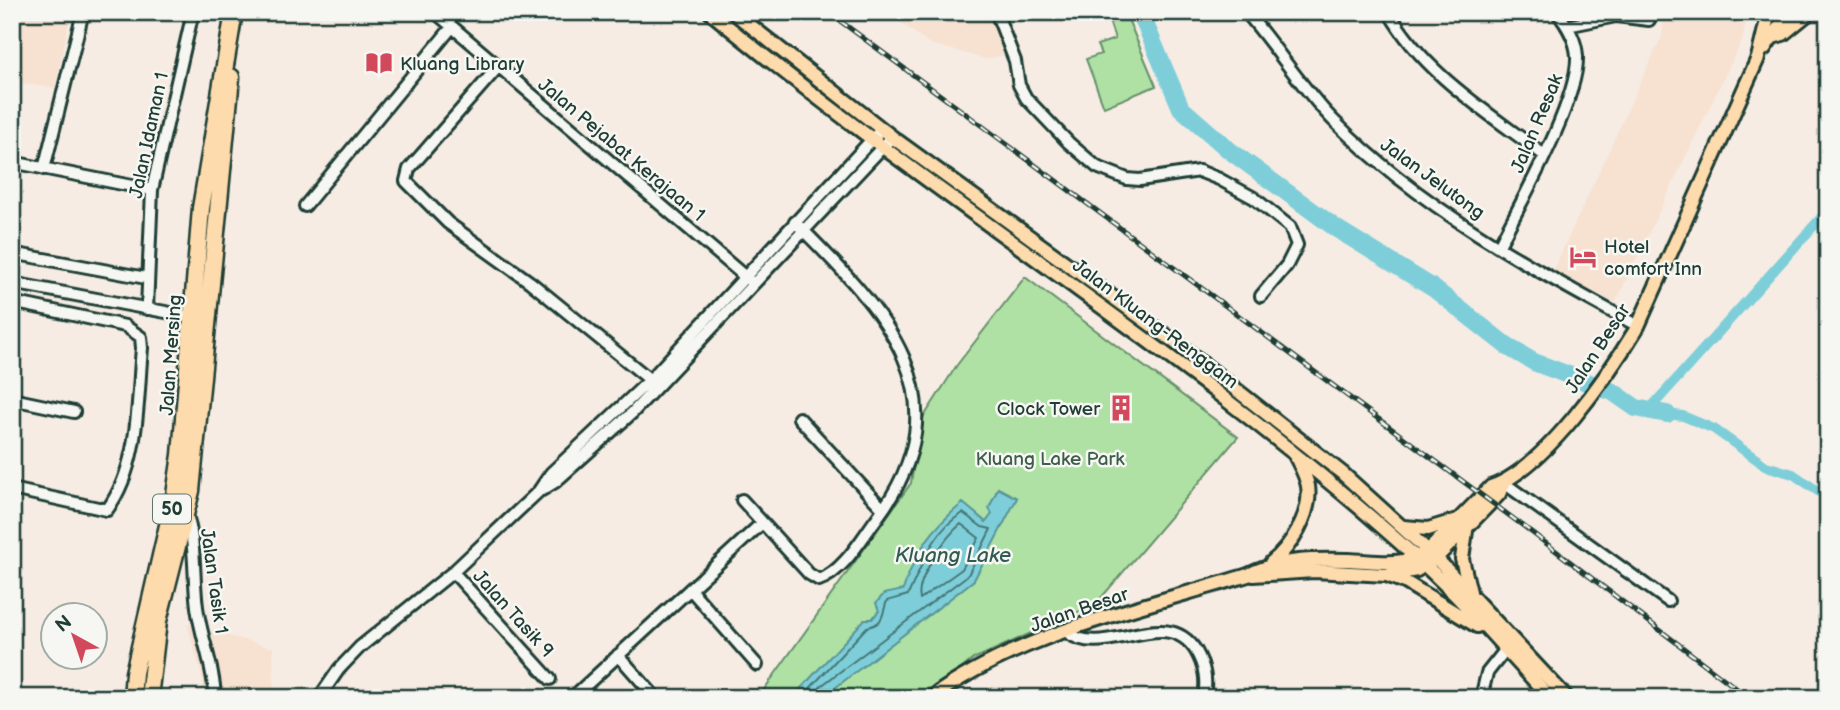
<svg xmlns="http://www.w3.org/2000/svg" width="1840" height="710" viewBox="0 0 1840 710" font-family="'Balsamiq Sans',sans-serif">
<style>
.built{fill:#f7e1d1}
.green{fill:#aee1a3;stroke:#668f6c;stroke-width:2}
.water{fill:#7eceda;stroke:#589498;stroke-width:2}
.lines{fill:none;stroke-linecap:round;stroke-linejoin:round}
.shore{stroke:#457776;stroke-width:2}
.canal{stroke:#7eceda;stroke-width:10}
.river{stroke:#7eceda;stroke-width:18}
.minor-casing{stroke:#1f3d34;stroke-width:16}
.major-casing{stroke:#1f3d34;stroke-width:18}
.highway-casing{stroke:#1f3d34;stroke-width:21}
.minor{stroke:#f6f6f2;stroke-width:10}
.major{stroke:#fedbac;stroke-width:12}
.highway{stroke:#fedbac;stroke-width:16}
.rail-casing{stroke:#1f3d34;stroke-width:5}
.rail{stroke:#f6f6f2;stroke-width:2.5;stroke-dasharray:8;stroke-linecap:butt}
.labels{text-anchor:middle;stroke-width:5;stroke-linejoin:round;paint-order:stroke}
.shield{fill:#f6f6f2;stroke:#60746d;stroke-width:2}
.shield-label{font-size:18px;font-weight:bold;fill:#1f3d34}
.poi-label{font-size:19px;fill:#1f3d34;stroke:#f6f6f2;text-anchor:start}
.street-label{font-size:19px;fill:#1f3d34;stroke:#f6f6f2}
.park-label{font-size:19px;fill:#3c5e4a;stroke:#f6f6f2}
.water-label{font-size:21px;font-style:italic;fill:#325a55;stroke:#f6f6f2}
</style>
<rect width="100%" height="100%" fill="#f6ece3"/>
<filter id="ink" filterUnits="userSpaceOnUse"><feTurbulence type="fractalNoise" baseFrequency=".0143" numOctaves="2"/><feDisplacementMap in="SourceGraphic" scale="14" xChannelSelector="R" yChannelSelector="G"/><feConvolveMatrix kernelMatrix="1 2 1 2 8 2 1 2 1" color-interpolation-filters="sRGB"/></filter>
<g filter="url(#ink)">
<!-- built -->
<path class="built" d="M12,12h59l-16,76 -43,-6z
M886,12h103l16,43 -19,4 -56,-15z
M1664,12h83l-4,26 -128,265 -62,-32 109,-235z
M187,624l86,24 1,50h-70l-1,-19z"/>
<!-- green -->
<path class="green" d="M1106,12h19l31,74 -52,21 -18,-48 15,-5 -4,-9 18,-6z
M1025,277l213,160 -142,167 -123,55 -47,39h-168l153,-215 10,-62 36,-56z"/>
<!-- water -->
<path class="water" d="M998,488l19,10 -43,82 -152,118h-30l73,-79h7l7,-8 -3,-8 8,-9 19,-4c12,-38 29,-62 60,-87l23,19 6,-8 -3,-6z"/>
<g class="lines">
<!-- shore -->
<path class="shore" d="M961,524l18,14 -17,31 -42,30c-5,-19 26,-63 41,-75z
M801,698l66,-71c18,-3 15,-14 20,-26l21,-6c14,-30 25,-65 55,-82l19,14 9,2 -23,46 -147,111 -5,12"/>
<!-- canal -->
<path class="canal" d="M1647,412l181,-202
M1667,414l16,2 31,13 52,37 27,8 35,24"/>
<!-- river -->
<path class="river" d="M1140,12l41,96 48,42 108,79 96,59 75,59 26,15 79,30 23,16 31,6"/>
<!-- minor casing -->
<g class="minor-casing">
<path id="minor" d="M435,12l314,268
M996,12l19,49 4,24 7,13 43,45 28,24 30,12 13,1 59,-9 20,8 35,19 36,29 7,18 -10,20 -26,31
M1246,12c30,35 55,75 87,108 86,87 198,148 305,206
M1389,12c35,62 100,101 155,143
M1567,26l49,-10 33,4
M498,67l-89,102 -3,12 42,42 82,59 124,101
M12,162l140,28
M44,169l39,-157
M305,206l147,-179
M1499,246c21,-42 80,-146 78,-190 -1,-17 -10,-31 -20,-44
M12,253l134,25
M12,283l180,34
M12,302l113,24 16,11 1,11c-5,54 -2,117 -35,162l-95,-21
M147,309l5,-119 41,-178
M12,399l62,13
M799,418l84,91
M1504,483l164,118
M542,490l13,-8 77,-69 260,-276
M742,500l67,74 10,6c24,-8 43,-42 58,-62 92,-123 5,-209 -82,-296
M187,515c9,30 6,61 10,92 4,31 17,59 18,91
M453,572l97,107
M690,589l67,76
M1067,632c37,30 99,-30 129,19 9,16 11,29 8,47
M618,655l38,43
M118,698l14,-4
M319,698l20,-29 21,-22 93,-75 85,-80 13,-19 99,-93 227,-246
M572,698l190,-175
M1481,698l6,-25 23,-29"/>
</g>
<!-- major casing -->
<g class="major-casing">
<path id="major" d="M710,12c230,191 487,346 708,547 47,42 89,92 132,139
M733,12l159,125 295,214 155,122 94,85 131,140
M1773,37l10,-3 27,-22
M1764,49l25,-37
M1404,527l24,2 29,-9
M1466,531l-4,28 8,33
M1271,563c20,-16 41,-50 37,-77 -2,-11 -8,-21 -13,-31
M1253,575l61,-4 72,4 31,-5 19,-12 31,-31 32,-33 5,-11
M1389,576l16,6 72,44
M931,698c88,-65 214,-91 317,-123 32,-16 65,-16 101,-15 28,1 53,8 79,-9l63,-64c54,-19 118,-113 147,-161l120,-268 11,-46"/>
</g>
<!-- highway casing -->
<g class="highway-casing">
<path id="highway" d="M132,698l2,-25 41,-178 6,-40 20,-247 33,-196
M149,698l9,-77 33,-130 40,-414"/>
</g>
<!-- minor -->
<use href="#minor" class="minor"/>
<!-- major -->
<use href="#major" class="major"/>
<!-- highway -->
<use href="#highway" class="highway"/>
<!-- rail casing -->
<g class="rail-casing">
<path id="rail" d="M828,12l694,513 227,173"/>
</g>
<!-- rail -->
<use href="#rail" class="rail"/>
</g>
</g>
<!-- icons -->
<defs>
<g id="library-bare" transform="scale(2.1)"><path d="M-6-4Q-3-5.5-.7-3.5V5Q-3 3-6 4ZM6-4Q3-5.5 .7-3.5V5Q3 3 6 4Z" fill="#d1495b" stroke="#f6f6f2" stroke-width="2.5" paint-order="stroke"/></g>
<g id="hotel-bare" transform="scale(2.1)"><path d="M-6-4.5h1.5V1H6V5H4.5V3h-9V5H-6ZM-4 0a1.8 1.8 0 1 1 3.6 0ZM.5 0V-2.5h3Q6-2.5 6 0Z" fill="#d1495b" stroke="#f6f6f2" stroke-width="2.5" paint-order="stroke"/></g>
<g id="building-bare" transform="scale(2.1)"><path d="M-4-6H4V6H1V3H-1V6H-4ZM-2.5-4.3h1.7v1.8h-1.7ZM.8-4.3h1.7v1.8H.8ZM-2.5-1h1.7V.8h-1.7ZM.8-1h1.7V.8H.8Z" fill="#d1495b" stroke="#f6f6f2" stroke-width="2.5" paint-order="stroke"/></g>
</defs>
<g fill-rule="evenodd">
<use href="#library-bare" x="379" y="63"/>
<use href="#hotel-bare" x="1583" y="257"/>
<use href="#building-bare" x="1121" y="408"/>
</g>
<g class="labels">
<!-- shield labels -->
<rect class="shield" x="153" y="494.5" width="38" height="29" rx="5"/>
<g class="shield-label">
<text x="172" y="515">50</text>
</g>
<!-- poi labels -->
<g class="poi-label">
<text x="400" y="70">Kluang Library</text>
<text x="1604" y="253">Hotel<tspan x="1604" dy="22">comfort Inn</tspan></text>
<text x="1100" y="415" text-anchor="end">Clock Tower</text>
</g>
<!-- street labels -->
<g class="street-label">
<text transform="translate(1536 123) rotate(-67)" y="7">Jalan Resak</text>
<text transform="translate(148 135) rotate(-78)" y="7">Jalan Idaman 1</text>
<text transform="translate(622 149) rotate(40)" y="7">Jalan Pejabat Kerajaan 1</text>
<text transform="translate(1433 178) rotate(36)" y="7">Jalan Jelutong</text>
<text transform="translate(1156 323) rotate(37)" y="7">Jalan Kluang-Renggam</text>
<text transform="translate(1597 348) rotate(-57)" y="7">Jalan Besar</text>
<text transform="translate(170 355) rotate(-86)" y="7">Jalan Mersing</text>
<text transform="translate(215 581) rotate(82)" y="7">Jalan Tasik 1</text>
<text transform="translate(1079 609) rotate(-19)" y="7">Jalan Besar</text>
<text transform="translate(514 613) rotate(48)" y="7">Jalan Tasik 9</text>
</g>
<!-- park labels -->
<g class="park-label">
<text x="1050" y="465">Kluang Lake Park</text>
</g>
<!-- water labels -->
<g class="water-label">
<text x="953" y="562">Kluang Lake</text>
</g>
</g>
<!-- margin -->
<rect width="1840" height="710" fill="none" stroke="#f6f6f2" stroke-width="42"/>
<rect x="21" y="21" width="1798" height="668" fill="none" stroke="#1f3d34" stroke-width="2.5" filter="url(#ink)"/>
<!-- north arrow -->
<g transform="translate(74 636) rotate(320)"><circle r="33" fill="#f6f6f2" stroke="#a0aca6" stroke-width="2"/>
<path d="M0-5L12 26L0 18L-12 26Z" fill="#d1495b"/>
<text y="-10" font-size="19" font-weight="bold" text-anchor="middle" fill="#1f3d34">N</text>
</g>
</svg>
